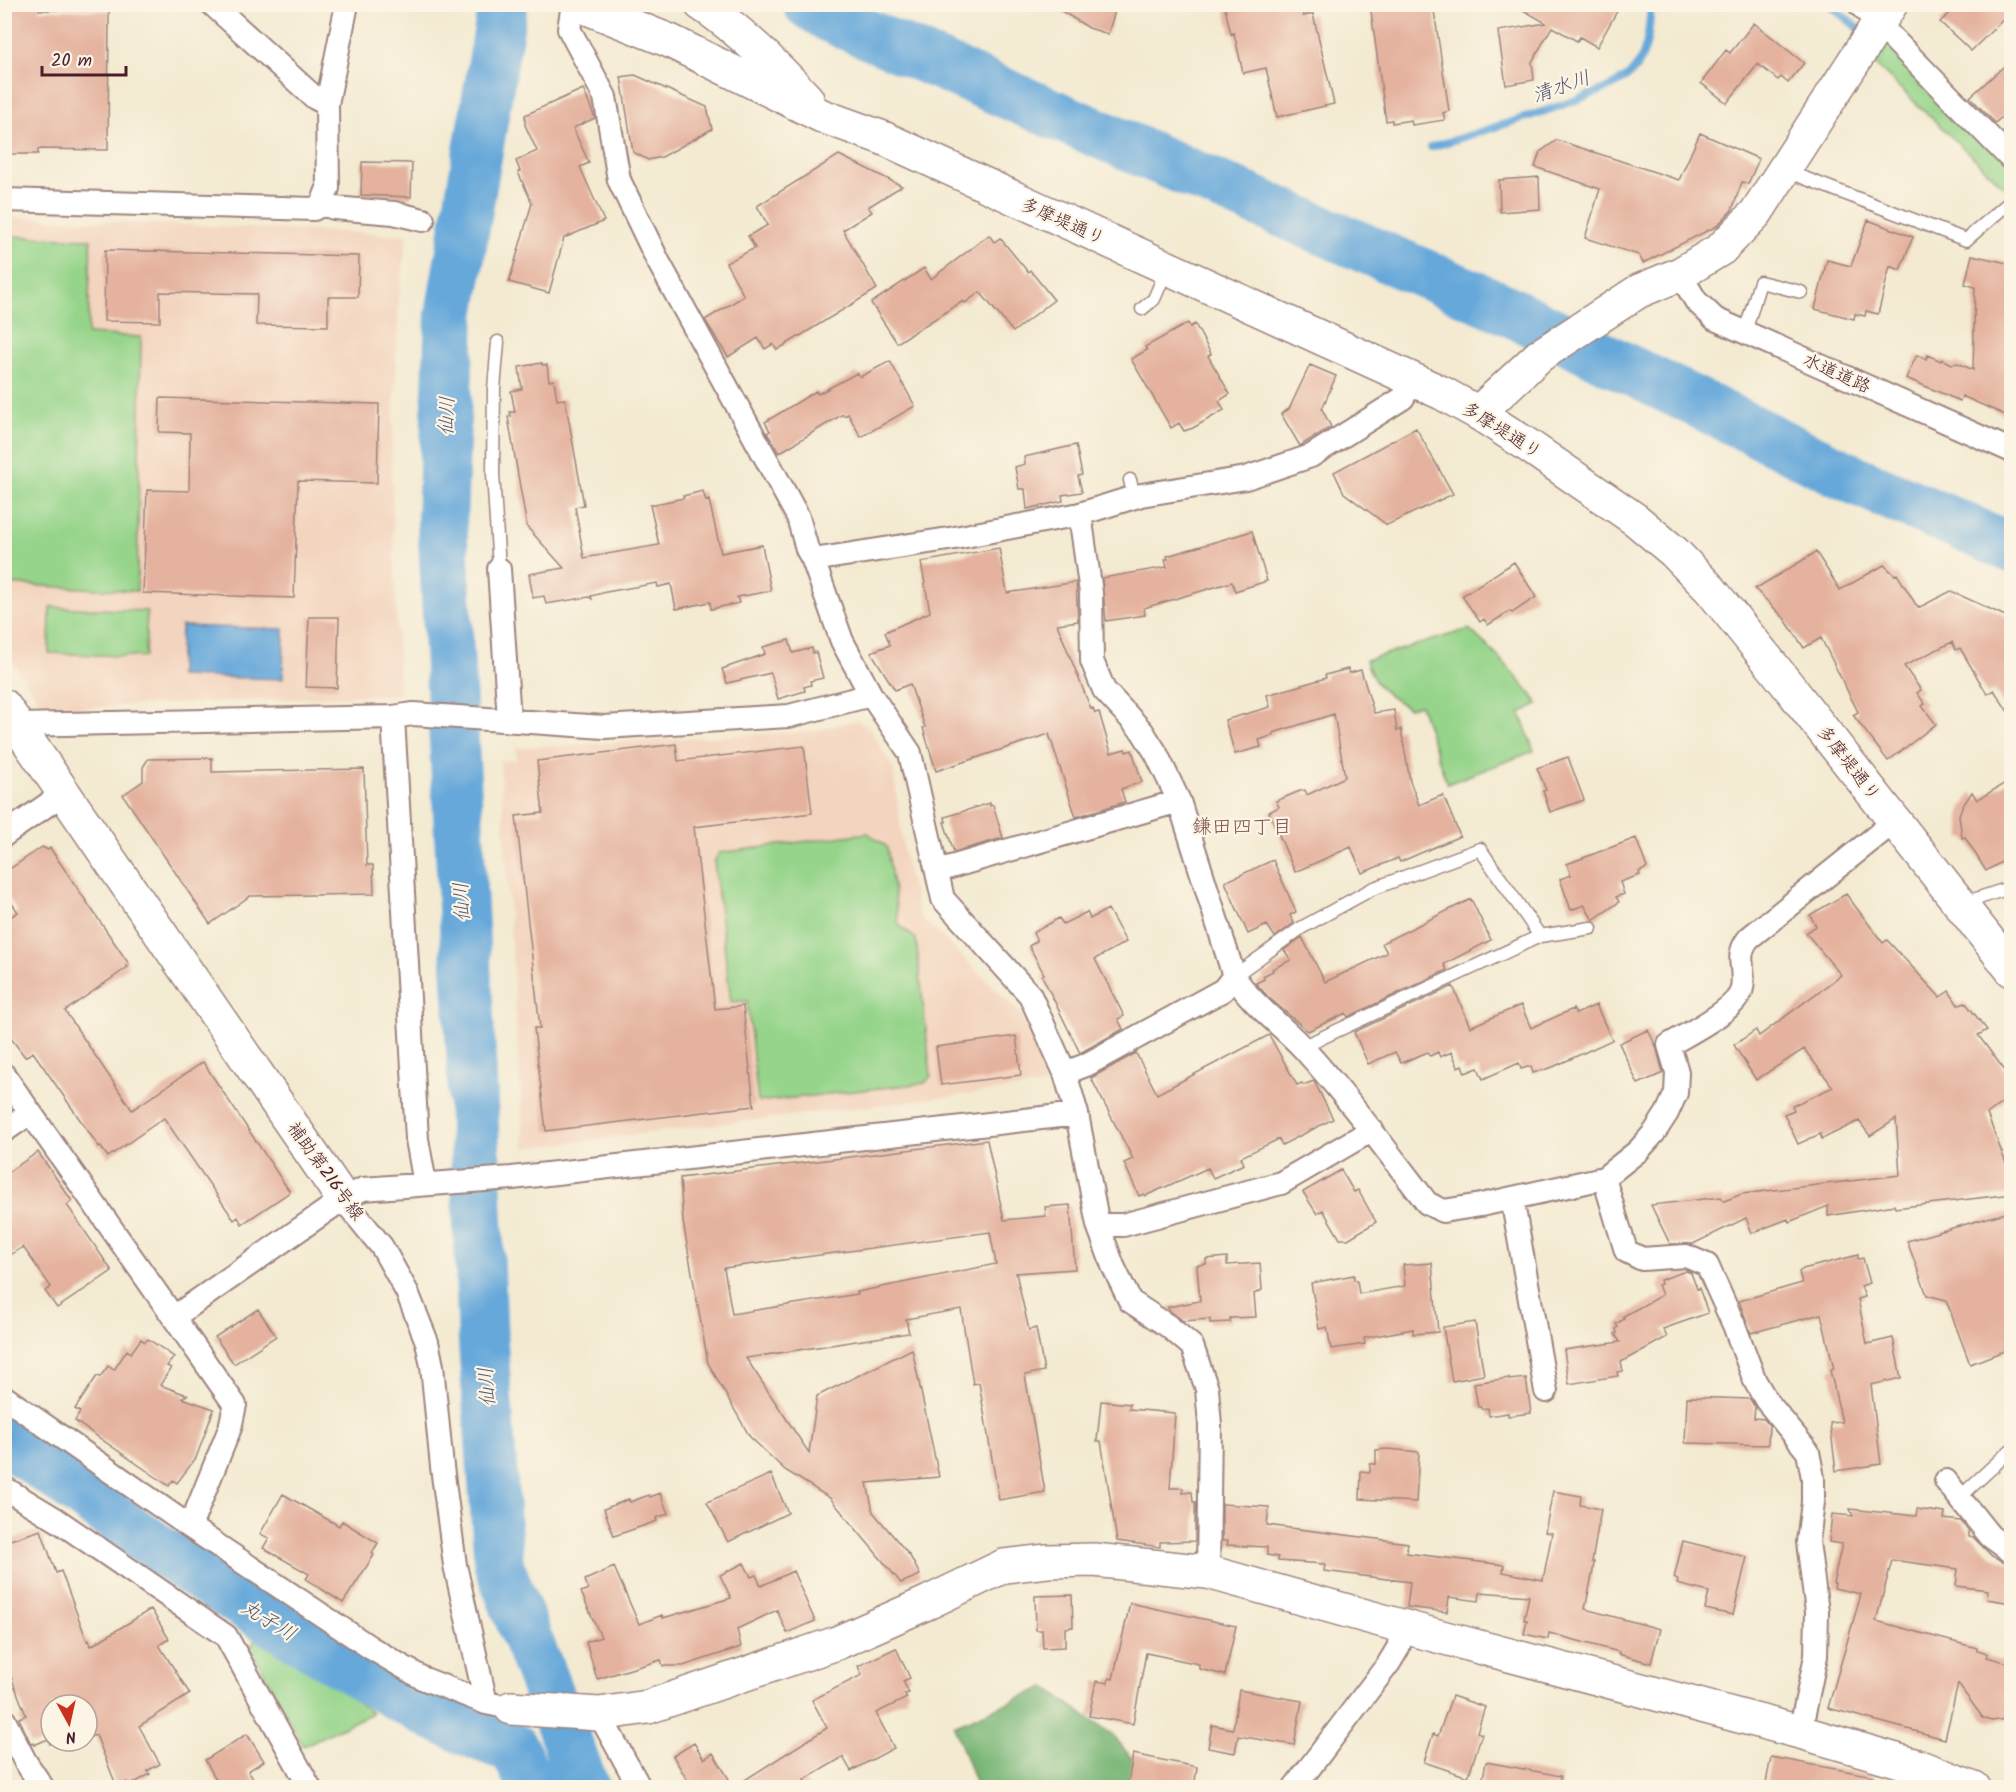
<svg xmlns="http://www.w3.org/2000/svg" width="2016" height="1792" viewBox="0 0 2016 1792" font-family="Kalam,'Klee One',sans-serif">
<style>
.built{fill:#f3d4be}
.green{fill:#95d48a;stroke:#707a5a;stroke-width:1.5}
.forest{fill:#78b676;stroke:#616a50;stroke-width:1.5}
.water{fill:#66a8da;stroke:#586482;stroke-width:1.5}
.lines{fill:none;stroke-linecap:round;stroke-linejoin:round}
.stream{stroke:#66a8da;stroke-width:8}
.river{stroke:#66a8da;stroke-width:50}
.building{fill:#e4b29e;fill-rule:evenodd}
.lane-casing{stroke:#9e847e;stroke-width:15}
.street-casing{stroke:#9e847e;stroke-width:26}
.secondary-casing{stroke:#9e847e;stroke-width:36}
.primary-casing{stroke:#9e847e;stroke-width:36}
.lane{stroke:#fff;stroke-width:12}
.street{stroke:#fff;stroke-width:22}
.secondary{stroke:#fff;stroke-width:33}
.primary{stroke:#fff;stroke-width:33}
.labels{text-anchor:middle;stroke-width:4.5;stroke-linejoin:round;paint-order:stroke}
.street-label{font-size:18px;fill:#4a1f2b;stroke:#fcf5e5}
.water-label{font-size:20px;font-style:italic;fill:#555671;stroke:#fcf5e5}
.neighbourhood-label{font-size:20px;fill:#805253;stroke:#fcf5e5}
</style>
<rect width="100%" height="100%" fill="#fcf5e5"/>
<filter id="ink" filterUnits="userSpaceOnUse"><feTurbulence type="fractalNoise" baseFrequency=".0167" numOctaves="2"/><feDisplacementMap in="SourceGraphic" scale="12" xChannelSelector="R" yChannelSelector="G"/><feConvolveMatrix kernelMatrix="1 2 1 2 8 2 1 2 1" color-interpolation-filters="sRGB"/></filter>
<filter id="wash" filterUnits="userSpaceOnUse"><feTurbulence type="fractalNoise" baseFrequency=".008" numOctaves="4" result="noise"/><feDisplacementMap in="SourceGraphic" scale="24" xChannelSelector="R" yChannelSelector="G"/><feGaussianBlur stdDeviation="1.35" result="paint"/><feColorMatrix in="noise" values="0 0 0 0 0 0 0 0 0 0 0 0 0 0 0 0 0 1.4 0 .05"/><feComposite in="paint" operator="in"/></filter>
<g filter="url(#wash)">
<rect width="100%" height="100%" fill="#f3ead1"/>
<!-- built -->
<path class="built" d="M5,217l402,18 -8,61 -8,172 8,226 -345,15 -16,-9 -33,-50z
M857,720l12,7 24,41 12,93 14,54 101,97 19,38 5,35 -520,63 -24,-387 17,-1 -1,-12 298,-17z"/>
<!-- green -->
<path class="green" d="M1882,27l129,133v33l-146,-138z
M5,236l86,3 -3,95 53,3 -4,254 -132,-7z
M50,607l97,4 -2,46 -96,-4z
M1469,629c27,24 49,47 69,75l-18,9 14,38 -87,33 -27,-79 -11,3c-23,-13 -36,-22 -43,-48z
M868,833l19,14 12,78 17,14 15,137 -6,7 -167,19 -11,-101 -16,1 -17,-140 5,-9z
M263,1627l109,86 -69,33 -53,-99z"/>
<!-- forest -->
<path class="forest" d="M1045,1687l69,49 40,51h-177l-23,-61z"/>
<!-- water -->
<path class="water" d="M181,626l103,3 -1,50 -104,-3z"/>
<g class="lines">
<!-- stream -->
<path class="stream" d="M1828,4l37,29
M1431,147c46,-14 92,-28 137,-44 18,-7 48,-16 62,-29 19,-17 19,-47 21,-70"/>
<!-- river -->
<path class="river" d="M503,4l-53,311 -8,207 29,532 12,289 16,222 86,223
M808,4l22,14 669,288 356,174 157,68
M4,1440c52,34 101,72 153,108 56,39 115,73 174,109 58,35 117,71 182,91l21,40"/>
</g>
<g id="blocks">
<!-- building -->
<path class="building" d="M4,4h35v6l70,1 -1,139 -70,-1v5h-34z
M1050,4h67l-9,30 -19,-6z
M1224,4h77l2,12 10,-2 21,90 -57,13 -11,-49 -23,5 -9,-40 -3,1z
M1370,4h63l16,107 -6,2 2,7 -33,5 -1,-5 -19,3v-3l-6,1z
M1513,4h108l-24,43 -17,-10 -3,4 -25,-14 -20,35 2,18 -28,5 -8,-54 48,-8z
M1960,4h52v7l-41,40 -31,-29z
M1754,23l50,40 -16,20 -7,-6 -3,3 -20,-16 -31,39 -26,-20 25,-33 4,3z
M2012,59v49l-17,15 -25,-26z
M635,75l72,32 5,22 -50,28 -14,3 -15,-8 -12,-75z
M583,89l12,29 -22,10 16,35 -9,4 24,54 -40,17 -15,55 -40,-11 23,-79 -14,-31 2,-1 -4,-10 21,-10 -12,-26v-10z
M1700,133l59,26 -11,25 -6,-2 -10,28 -15,16 -74,37 -4,-8 -54,-17 15,-49 -65,-22 5,-15 17,-12 122,40z
M839,155l63,31 -34,21 4,5 -29,18 34,59 -100,61 -4,-6 -8,5 -7,-11 -30,19 -23,-37 39,-24 -18,-33 29,-15 -7,-12 20,-11 -11,-19z
M362,162l50,1 -1,34 -50,-2z
M1539,177l1,32 -40,3 -1,-32z
M1868,220l45,17 -13,33 -10,-4 -12,48 -12,-3 -1,5 -10,-2 -1,5 -39,-10 12,-49 24,6z
M989,235l5,7 6,-4 28,34 2,-2 24,30 -41,32 -33,-40 -15,11 -2,-2 -66,42 -26,-40 53,-35 7,11z
M105,250l254,6 -1,41h-30v29l-72,-1 1,-31 -97,-2v30l-56,-1z
M1972,255l40,9v154l-50,-22 -2,5 -54,-23 11,-23 9,4 2,-4 13,6 1,-2 10,5 6,-1 15,7 2,-83 -10,-3z
M1188,323l2,4 5,-3 16,30 -3,2 22,38 -11,7 5,9 -31,18 -9,3 -5,-8 -8,5 -40,-69 16,-9 -2,-3z
M890,361l25,45 -54,31 -13,-23 -4,2 -1,-2 -64,39 -12,-20 3,-2 -5,-9 51,-31 2,3 39,-21 3,4z
M542,363v2h5l2,16 5,-1 3,20 8,-1 19,106 -9,2 9,51 75,-13 -9,-40 34,-7 -1,-2 20,-5 3,10 3,-1 12,53 41,-8 9,46 -34,6 2,6 -28,6 -1,-7 -34,7 -5,-25 -13,3 -1,-4 -51,9 -15,4 1,3 -3,-2 -43,7 -2,-8 -11,2 -4,-24 35,-6 -37,-41 -19,-110 3,-1 -1,-4h5l-4,-21 11,-2 -3,-22z
M1310,365l26,11 -14,33 9,18 -31,19 -19,-32 8,-5z
M160,398l219,6 -2,79 -79,-2 -4,117 -151,-5 4,-103 42,1 1,-58 -31,-1z
M1416,428l37,66 -66,31 -43,-32 -10,-21z
M1076,445l6,30 -4,1 4,16 -20,3 1,6 -36,8 -2,-20h-6l-4,-22 10,-3 -1,-7z
M1252,531l15,50 -32,10 -3,-9 -88,26 1,7 -39,6 -4,-43 65,-11 -2,-8h3l-1,-3z
M999,548l8,45 69,-11 2,39 -21,3 34,85 2,-1 2,5 4,-1 12,41 14,-4 1,3 6,-2 10,32 -21,7 4,13 -49,15 -27,-83 -113,37 -13,-43 2,-1 -15,-43 -15,6 -24,-38 19,-7 -5,-13 45,-20 -9,-50z
M1816,552l24,38 44,-25 11,10 2,-1 21,34 33,-17 61,28v99l-18,-28 -7,4 -27,-46 -4,2 -4,-8 -48,24 17,24 -4,3 8,11 -3,2 14,18 -48,37 -35,-46 5,-3 -37,-74 -17,10 -20,-30 -29,-29z
M1514,562l22,35 -24,16 -2,-2 -22,14 -4,-6 -4,3 -18,-26z
M309,617h30l-2,71 -31,-1z
M789,640l4,13 19,-5 1,5 3,-1 7,26 -13,3 1,4 -7,2 1,4 -27,8 -7,-26 -44,10 -5,-14 43,-15 -2,-7z
M1348,669l2,4 11,-3 13,43 20,-3 3,21 4,-2 9,52 9,24 24,-10 17,41 -60,26 -2,-4 -36,15 -11,-26 -56,25 -26,-60 10,-5 -3,-6 24,-10 5,-1 2,5 38,-18 -11,-63 -61,19 1,2 -15,5 2,7 -26,7 -10,-34 45,-13 -3,-12 59,-17 -1,-3z
M676,744l2,17 126,-15 8,67 -118,14 21,182 28,-3 11,100 -208,25 -12,-103h6l-24,-212 27,-3 -6,-52z
M1568,757l16,43 -34,12 -7,-21 3,-1 -9,-22z
M212,758v14l152,-3 3,96h6l1,29 -124,2 -40,28 -87,-129 20,-14v-14l5,-8z
M2012,779v77l-26,15 -21,-34 -3,1 -3,-23 3,-8 10,-15 5,8z
M990,803v3l3,-1 10,33 -49,14 -10,-30h2l-1,-5z
M1636,838l11,30 -8,4 1,3 -20,7 4,12 -8,3 3,5 -26,18 -9,-15 -13,5 -11,-31 11,-4 -4,-11z
M42,847l6,3 2,-2 79,116 -3,1 2,2 -63,44 67,99 71,-48 87,130 -48,32 -4,-7 -4,3 -70,-102 -56,39 -8,-11 -1,1 -66,-95 -8,5 -21,-28v-108l14,-9 -14,-20v-19z
M1273,860l23,52 -6,3 4,8 -19,14 -8,-12 -19,9 -23,-52z
M1846,894l37,49 4,-3 53,57 9,-6 9,14 7,-3 22,28 -9,5 34,45v15l-25,19 25,65v15l-117,14 -1,-3 -66,11v-10l-39,16 -1,-3 -36,14 -6,-15 -53,26h-23l-19,-39 70,-8 3,4 18,-7 158,-19 -4,-56 -26,17 -11,-15 -37,18 -2,-5 -22,10 -14,-30 10,-4 -2,-4 41,-19 -29,-38 -48,31 -22,-35 22,-15 3,6 82,-61 -35,-42 10,-7 -6,-11z
M1471,899l20,41 -47,24 3,6 -99,47 -2,-4 -38,18 -40,-34 -12,-14 8,-4 -1,-3 10,-5 -1,-2 19,-9 -7,-10 18,-13 23,45 62,-29 -5,-10z
M1108,909l18,33 -31,17 29,57 -6,3 5,10 -43,24 -38,-77 2,-2 -15,-28 8,-5 -4,-8 26,-15 4,6 24,-12 3,7z
M1453,986l17,41 51,-22 10,23 42,-19 3,5 20,-9 16,35 -59,27 -20,6 -2,-7 -10,3 -2,-6 -36,16 -5,-11 -13,5 -3,-8 -4,2 -6,-15 -12,5 -2,-5 -8,4 -2,-4 -27,11 -6,-11 -27,12 -14,-32z
M1648,1030l8,16 7,27 -25,11 -19,-41z
M1269,1035l28,50 5,-2 1,2 11,-4 19,38 -51,26 -3,-6 -38,18 3,7 -31,14 -5,-10 -63,28 -1,-2 -5,2 -15,-33 9,-4 -42,-81 45,-25 21,41z
M1016,1036l5,39 -80,10 -5,-38z
M987,1140l17,80 42,-4 -1,-9 25,-2 5,64 -59,4 13,57 7,-2 8,43 -19,4 20,117 -46,8 -20,-117 -6,1 -12,-75 -55,10 3,14 -163,25 63,95 8,-57 95,-47 27,128 -72,6 6,29 37,44 10,19 -19,8 -71,-85 -45,-28 -35,-33 -42,-74 -25,-141 -3,-44zM990,1232l6,32 -139,28 1,2 -126,20 -8,-46z
M38,1152l34,49 -5,4 45,66 -55,37 -12,-17 6,-4 -28,-40 -19,12v-84z
M1341,1170l13,22 4,-2 18,32 -28,17h-8l-17,-29 -6,4 -14,-22z
M2012,1211v137l-42,16 -24,-64 -19,-5 -20,-54z
M1858,1255v4l5,-1 7,25 -9,3 4,11 -7,2 9,45 26,-6 8,40 -30,7 10,79 -45,7 -6,-48 12,-1 -12,-52 4,-1 -13,-55 -70,19 -12,-32 63,-18 -3,-11 4,-3z
M1227,1257v8l33,-2 2,27 -8,4 2,23 -26,1v4l-20,1v-4l-27,2 -14,-11 -1,-3 32,-6 -3,-36 9,-1v-5z
M1432,1263l6,69 -25,2v-5l-49,9 1,6 -34,5 -4,-22 -8,2 -8,-46 43,-8v5h3l2,14 46,-8 -2,-21z
M1686,1271l5,2 6,16 2,-1 9,25 -45,16 4,8 -46,25 2,9 -6,1 1,4 -49,8 -5,-34 56,-8 -5,-8 2,-1 -1,-4 2,-2 -2,-3 8,-5 -2,-2 40,-22 -4,-10 3,-1 -1,-4z
M258,1309l18,27 -42,28 -19,-27z
M1475,1322l9,53 -32,6 -9,-54z
M141,1339l4,3 3,-3 26,18 -7,9 4,2 -11,17 27,10 -5,3 32,11 -18,49 -19,25 -4,-3 -4,6 -94,-65 5,-9 -5,-3 22,-33 3,1 8,-11 6,4 13,-20 4,3z
M1509,1378v2l17,-2 5,35 -23,3v-3l-19,3 -1,-8 -7,1v-2h-3l-4,-24z
M1687,1397l63,2 5,8 -1,11 10,1 5,6 -1,20 -83,-2z
M1101,1401l29,3 -1,5 46,4 -5,75h13v5l9,-1 1,10h2v39l-35,1v5l-43,-6 -16,-100h-4z
M1388,1449l31,3 -3,50 -56,-3 1,-28 9,1v-8h6v-14z
M771,1474l17,39 -60,29 -21,-40z
M1553,1491l28,5 -1,9 21,4 -9,53h2l-1,9 -8,38 75,20 -9,34 -33,-9 1,-2 -70,-19 -1,6 -24,-5 3,-14h-3l5,-24 -49,-4 -1,9 -30,-4 -2,15 -40,-5 3,-25 -86,-11 1,-7 -47,-3v-4l-11,-2v-8l-40,-2 1,-4h-6v-37l47,3 -2,18 141,18 -2,10 98,12 -1,7 40,8 9,-47 -7,-1z
M660,1493l8,21 -12,4 1,3 -43,15 -10,-27 25,-10 1,3 19,-7 1,2z
M283,1494l56,32 3,-5 36,22 -6,10 2,2 -31,48 -37,-24 3,-5 -46,-26 6,-10 -9,-4z
M1850,1509l66,7 1,-7 28,4 -1,6 17,2 8,11v5l5,1 18,18 20,9v38l-25,-4 1,-9 -32,-4 2,-17 -66,-9 -16,61 101,27v3l11,3 -1,3 25,7v54l-20,3 -9,-3 -25,-34 -13,55 -117,-31 33,-114 -27,-6 1,-5h-2l9,-39 -13,-2 3,-28 21,2z
M41,1530l15,43 5,-2 26,70 2,-1 2,6 60,-37 18,30 -10,6 31,49 -51,32 21,38 -13,7 3,3 -21,12 -2,-4 -10,5 -21,-52 -9,3v-33h-36v36h7l-8,3 -2,-5 -14,6v-2l-3,1 -12,-26 7,-3 -22,-56v-117z
M1683,1541l64,16 -14,58 -28,-6 4,-17 -32,-8 1,-4 -4,-2z
M744,1563l7,14 5,-2 5,11 32,-15 22,50 -28,12 -10,-23 -40,19 4,18 -58,19h-20l-2,-6 -64,19 -11,-37 15,-5 -20,-45 7,-3 -3,-9 29,-13 25,57 23,-9 1,3 68,-20 -11,-23z
M1072,1595l1,32 -8,1v19l-22,1 -1,-18h-6l-1,-34z
M1130,1603l106,23 -11,49 -26,-6v-5l-53,-11 -13,71 -44,-8 7,-35 12,2 1,-5 4,1z
M896,1648l14,30 -7,3 6,12 -4,1 2,4 -31,15 18,35 -43,23 -8,-14 -39,23 5,8h-77l95,-60 -15,-28 50,-25 -4,-9z
M1239,1690l63,11 -8,44 -56,-9 -3,17 -27,-5 4,-23 21,4z
M1452,1696l33,11 -8,25 5,2 -14,43 -44,-15 9,-28 5,2z
M247,1734l17,27 -16,10 11,17h-38l-16,-28z
M694,1743l10,16 9,-6 16,26 -14,9h-23l-19,-32z
M1133,1754l64,13 -3,21h-67z
M1771,1757l102,19 -1,12h-107z
M1486,1762l75,14 -1,12h-79z"/>
</g>
</g>
<g filter="url(#ink)">
<use href="#blocks" fill-opacity="0" stroke="#9e847e" stroke-width="1.5"/>
<g class="lines">
<!-- lane casing -->
<g class="lane-casing">
<path id="lane" d="M1786,171l180,69 46,-40
M1142,309l12,-10 13,-30
M1745,332l15,-50 41,10
M498,342l-4,47 -1,84 6,96
M1130,480l4,17
M1961,904l51,-17
M1234,976l67,-48 71,-39 108,-40 60,87
M1302,1047l238,-111 51,-8
M1960,1497l52,-48"/>
</g>
<!-- street casing -->
<g class="street-casing">
<path id="street" d="M212,4l103,94 12,6
M573,4l-4,25 36,68 14,83 39,81 140,256 9,32 6,11 29,81 29,54 39,58 33,146 87,96 35,78 12,41 21,111 15,41 17,35 38,25 24,20 15,43 3,36 -2,147
M1859,4l153,156
M4,200l310,9 8,-5 12,4 60,5 29,7
M322,204l6,-16 -1,-84 20,-100
M1680,274l16,27 19,18 297,132
M1080,514l11,79 1,68 12,29 38,41 14,22 23,48 55,175c18,29 47,48 70,73 44,49 83,102 123,154l16,8 38,-6 123,-27 34,-27 16,-18 13,-20 9,-20 1,-21 -8,-27c18,-11 70,-36 73,-57 4,-21 -8,-31 7,-50l146,-117
M813,560l142,-22 125,-24 61,-19 105,-17 65,-22 92,-58 10,-18
M499,569l10,151
M393,717l24,422 8,45
M18,725l375,-8 20,-3 191,13 185,-11 82,-21
M4,835l60,-42
M937,871l242,-70
M1065,1073l21,-8 137,-75 11,-14
M4,1075l231,330 -5,23 -40,99
M4,1131l26,-18
M1604,1178l22,73 16,8 44,-3 21,9 27,60 21,56 11,19 42,52 5,26v24l-5,40 9,70 -1,44 -16,76
M1512,1198l34,193
M343,1199l39,48 25,45 20,50 5,24 10,101 13,98 31,138
M1098,1225h25l158,-42 91,-53
M174,1317l169,-118 20,-10 149,-11 565,-64
M4,1397l186,130 181,121 51,30 64,25 25,5
M1946,1481l44,55 22,16
M4,1488l53,32 169,116 84,152
M599,1714l41,74
M4,1720l21,41 18,27
M1294,1788l95,-125 9,-15 6,-21"/>
</g>
<!-- secondary casing -->
<g class="secondary-casing">
<path id="secondary" d="M1478,413l61,-57 100,-65 41,-17 41,-25 35,-36 135,-209
M4,706l339,493
M511,1708l88,6 49,-7 189,-64 92,-41 75,-36 43,-5 47,-1 114,12 222,62 370,98 117,34 57,22"/>
</g>
<!-- primary casing -->
<g class="primary-casing">
<path id="primary" d="M577,4l93,37 152,75 61,22 559,255 36,20 48,31 110,76 38,32 36,37 65,80 237,301
M701,4c39,26 74,61 106,95"/>
</g>
<!-- lane -->
<use href="#lane" class="lane"/>
<!-- street -->
<use href="#street" class="street"/>
<!-- secondary -->
<use href="#secondary" class="secondary"/>
<!-- primary -->
<use href="#primary" class="primary"/>
</g>
</g>
<g class="labels">
<!-- street labels -->
<g class="street-label">
<text transform="translate(1063 221) rotate(24)" y="6">多摩堤通り</text>
<text transform="translate(1837 373) rotate(24)" y="6">水道道路</text>
<text transform="translate(1502 430) rotate(32)" y="6">多摩堤通り</text>
<text transform="translate(1849 763) rotate(52)" y="6">多摩堤通り</text>
<text transform="translate(326 1171) rotate(54)" y="6">補助第216号線</text>
</g>
<!-- water labels -->
<g class="water-label">
<text transform="translate(1561 86) rotate(-19)" y="7">清水川</text>
<text transform="translate(446 416) rotate(-88)" y="7">仙川</text>
<text transform="translate(461 902) rotate(-93)" y="7">仙川</text>
<text transform="translate(486 1387) rotate(-94)" y="7">仙川</text>
<text transform="translate(269 1620) rotate(31)" y="7">丸子川</text>
</g>
<!-- neighbourhood labels -->
<g class="neighbourhood-label">
<text x="1242" y="833">鎌田四丁目</text>
</g>
</g>
<!-- margin -->
<rect width="2016" height="1792" fill="none" stroke="#fcf5e5" stroke-width="24"/>
<!-- north arrow -->
<g transform="translate(69 1723) rotate(172)"><circle r="28" fill="#fcf5e5" stroke="#b59f9b" stroke-width="1.5"/>
<path d="M0-4.5L10 22L0 15L-10 22Z" fill="#c8321e"/>
<text y="-9" font-size="16" font-weight="bold" text-anchor="middle" fill="#4a1f2b">N</text>
</g>
<!-- scale -->
<path d="M42 66v9h84v-9" fill="none" stroke="#4a1f2b" stroke-width="3"/>
<text x="51" y="66" font-size="18" fill="#4a1f2b" stroke="#fcf5e5" stroke-width="4.5" paint-order="stroke">20 m</text>
</svg>
